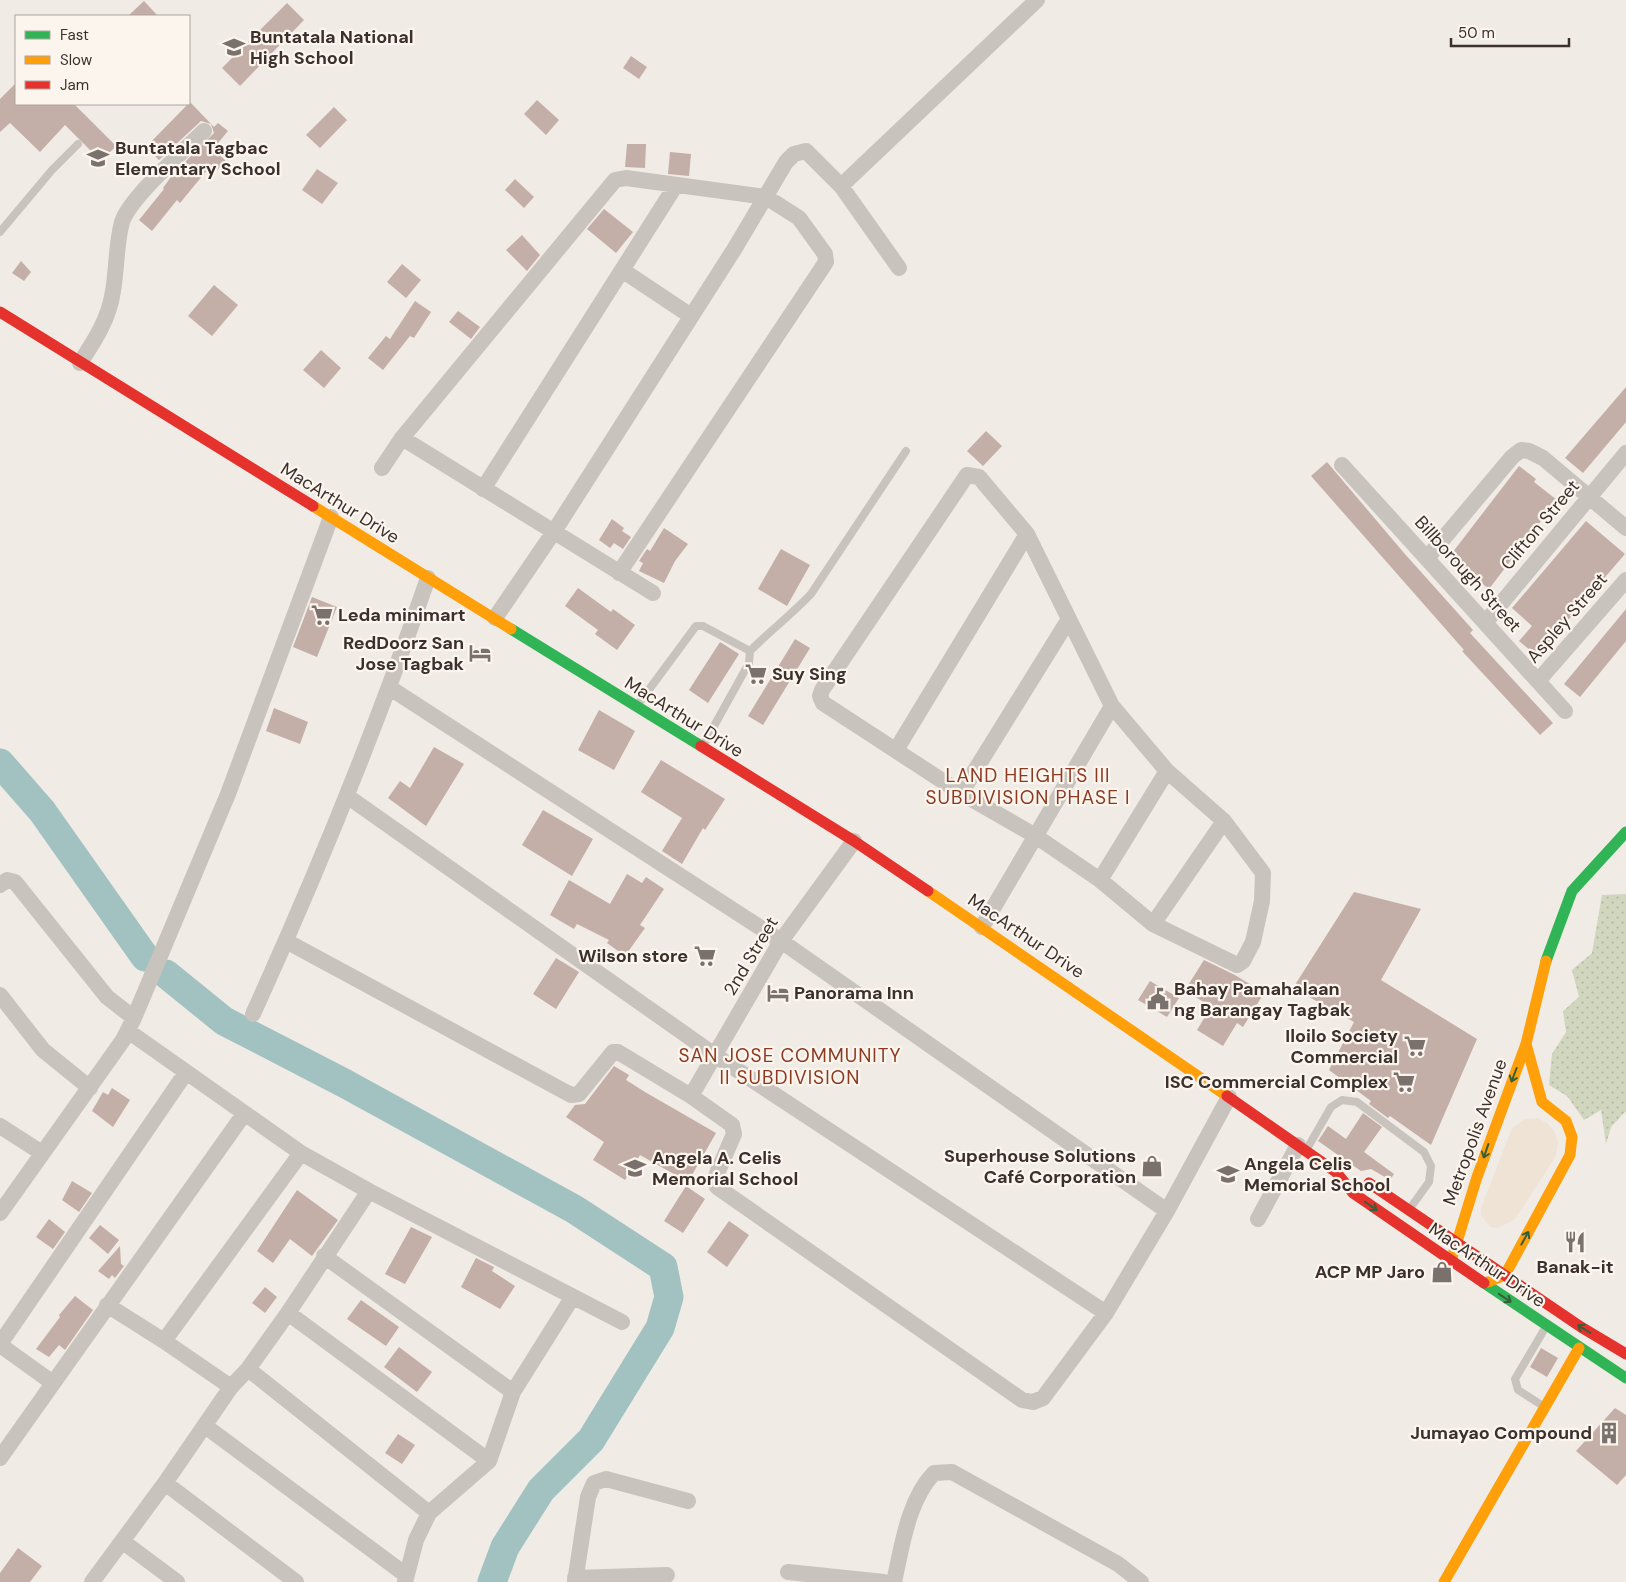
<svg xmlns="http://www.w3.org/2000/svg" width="1626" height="1582" viewBox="0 0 1626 1582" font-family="'DM Sans',sans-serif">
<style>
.grass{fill:url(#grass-dots)}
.plaza{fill:#eee3d5}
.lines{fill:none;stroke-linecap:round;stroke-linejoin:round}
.river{stroke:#a1c2c1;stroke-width:29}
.building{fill:#c3afa7}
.lane{stroke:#c9c3be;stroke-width:8}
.street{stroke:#c9c3be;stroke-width:16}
.fast{stroke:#30b455;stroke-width:11}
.slow{stroke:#ff9f0a;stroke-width:11}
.jam{stroke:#e5322d;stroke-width:11}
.oneway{stroke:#375e3a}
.labels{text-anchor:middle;stroke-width:4.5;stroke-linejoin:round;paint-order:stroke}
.poi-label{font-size:18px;font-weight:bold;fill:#3b302b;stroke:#fbf5ee;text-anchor:start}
.street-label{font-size:18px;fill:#3b302b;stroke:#fbf5ee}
.neighbourhood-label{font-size:19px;letter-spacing:1px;fill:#8c3b22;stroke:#fbf5ee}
</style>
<defs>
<pattern id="grass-dots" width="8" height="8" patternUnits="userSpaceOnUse" patternTransform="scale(1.25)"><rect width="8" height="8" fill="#d1d6bf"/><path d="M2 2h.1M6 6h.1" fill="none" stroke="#b4b8a4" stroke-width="1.8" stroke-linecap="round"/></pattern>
</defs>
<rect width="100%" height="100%" fill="#f0ebe5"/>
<!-- grass -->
<path class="grass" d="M1626,894v217l-15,16 -5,17 -5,-34 -17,10 -17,-24 -18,-11 3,-31 14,-22 -3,-21 16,-14 -7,-27 20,-17 10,-58z"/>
<!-- plaza -->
<path class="plaza" d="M1537,1118l10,5 7,8 4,12 -2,13 -41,63 -17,9 -8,-1 -9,-12v-7l31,-80 13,-9z"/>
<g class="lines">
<!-- river -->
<path class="river" d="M0,763l42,48 103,146
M166,974l58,47 120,62 230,126 89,58 6,30 -9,31 -69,112 -50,50 -36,57 -13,35"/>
</g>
<!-- building -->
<path class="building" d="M144,1l14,15h-30z
M287,3l17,17 -64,66 -18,-18z
M631,56l16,11 -8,12 -16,-11z
M16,83v21h58l42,42 -15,15 -36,-36 -25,27 -30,-29 -10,9v-33z
M537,100l22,20 -13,15 -22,-21z
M190,102l24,25 4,-4 10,8 -15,18 13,12 -13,13 -5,-5 -28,34 -3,-3 -25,31 -13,-11 25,-31 -1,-1 10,-14 41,-41 -3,-9 -10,-3 -42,39 -13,-13z
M334,107l13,13 -27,28 -14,-13z
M627,144h19l-1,24 -20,-1z
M670,152l21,2 -2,22 -21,-2z
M317,169l21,14 -16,21 -20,-14z
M515,179l19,18 -10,11 -19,-18z
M604,209l29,23 -17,21 -29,-24z
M522,235l18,20 -13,16 -21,-21z
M21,261l10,11 -7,9 -12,-8z
M402,264l19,16 -15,18 -19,-16z
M214,285l24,20 -26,31 -24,-20z
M415,301l16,11 -17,26 -4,-2 -27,34 -15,-12 18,-22 4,3z
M458,311l22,16 -9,12 -22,-17z
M321,350l20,18 -17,20 -21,-18z
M1626,387v35l-43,51 -18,-15z
M986,431l16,15 -19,20 -16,-15z
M1327,462l77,91 69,77 -3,3 83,90 -13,12 -78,-84 2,-1 -153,-174z
M1519,466l17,13 -2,3 23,18 -68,89 -40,-32z
M612,519l12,9 -2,3 9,6 -8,12 -9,-6 -4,5 -11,-8z
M1586,521l39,33 -88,102 -18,-15 13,-15 -20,-18z
M664,528l24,16 -13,17 -11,22 -25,-12 4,-8 -4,-2 8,-12 3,2z
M781,549l29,16 -23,41 -29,-17z
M578,588l33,24 2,-3 22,16 -18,25 -22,-16 3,-4 -33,-24z
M312,597l25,10 -20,50 -24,-10z
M1626,609v32l-46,56 -16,-13z
M795,639l15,9 -47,77 -15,-9z
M720,642l19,12 -31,49 -19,-13z
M274,708l34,14 -8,22 -34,-13z
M599,710l36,21 -21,39 -36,-20z
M434,747l30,17 -38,62 -38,-28 12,-17 10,7z
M661,760l64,39 -20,31 -2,-2 -21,36 -20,-13 20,-33 -41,-26z
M543,810l50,29 -21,37 -50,-31z
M627,874l15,9 4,-6 18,12 -24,36 5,3 -20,28 -18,-13 2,-3 -32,-16 -3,5 -24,-14 19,-35 41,24z
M1354,892l67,17 -40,71 96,59 -46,106 -41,-29 -2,2 -19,-14 2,-3 -42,-31 25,-48 -61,-34z
M556,958l23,14 -23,37 -23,-15z
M1204,960l31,15 29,18 -21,34 -6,-4 -14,23 -26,-16 14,-23 -26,-17z
M1150,981l29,17 -12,19 -29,-17z
M614,1066l15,9 -3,5 19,12 71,41 -28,49 -48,-27 -15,25 -32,-20 11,-18 -38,-25 9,-12 10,-1z
M112,1088l18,12 -17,27 -21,-16 11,-19 5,3z
M1363,1113l19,14 -18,25 30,22 -4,6 -19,-11 -10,2 -43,-30 10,-15 18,13z
M72,1181l20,12 -13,19 -17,-12z
M686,1186l19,13 -22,34 -19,-12z
M297,1190l41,30 -26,36 -22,-17 -17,24 -16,-12z
M49,1219l16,13 -12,17 -17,-12z
M729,1221l20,14 -22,32 -20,-15z
M100,1225l19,15 -11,14 -19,-16z
M411,1227l21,10 -27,47 -20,-10z
M120,1246l1,18 3,2 -9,12 -3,-3 -3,4 -11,-8z
M476,1258l18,9 -2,4 23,15 -15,23 -39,-22z
M265,1287l12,10 -12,16 -13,-10z
M75,1296l18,14 -28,40 -6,-5 -10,12 -13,-8 24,-32 -1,-2z
M361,1300l38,27 -13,19 -39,-27z
M399,1347l33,25 -15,20 -33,-25z
M1541,1348l17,10 -11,19 -17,-10z
M1615,1408l11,7v60l-9,10 -41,-34z
M398,1434l17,11 -13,19 -17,-11z
M18,1548l24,18 -12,16h-30v-9z"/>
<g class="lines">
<!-- lane -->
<path class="lane" d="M0,232l52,-62 26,-26
M750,651c20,-20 42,-37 61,-57l95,-143
M639,703l57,-77h7l47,25 -1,12 -45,81
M1308,1147l23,-40 11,-7 15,2 67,50 7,14 -2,16 -18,25
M1543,1406l-25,-16 -3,-11 29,-49"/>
<!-- street -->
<path class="street" d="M841,186l58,82
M622,270l69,46
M80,363c15,-23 29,-44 33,-72 4,-23 3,-47 9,-69 9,-26 61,-70 82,-91
M402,438l251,155
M1342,465l223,246
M382,468l20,-30 213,-258 11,-2 140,19 33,21 26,36 1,8 -207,311
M967,475l12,2 48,57 85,172 55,65 57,50 39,52 -1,28 -9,41 -10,19 -6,4 -84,-41 -53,-44 -66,-45 -73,-42 -138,-90 -3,-7 2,-6z
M483,489l193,-304
M1427,558l85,-101 9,-7 8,1 14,7 83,70
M495,618l58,-85 182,-285 51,-86 8,-8 12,-3 35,35 196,-186
M1485,623l141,-170
M1538,681l88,-101
M390,688l391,253 386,270
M896,750l131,-216
M961,793l108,-174
M347,796l369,260 390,257
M1100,880l67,-109
M0,885l7,-5 8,2 92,115 27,21
M1153,924l71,-103
M982,927l130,-221
M286,941l285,154 8,-1 34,-42h5l73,44 41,29 2,9 -19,44 2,9 305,213 11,2 10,-4 63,-85 61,-102 62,-114
M0,995l43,55 47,38
M253,1014c65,-143 124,-288 175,-436
M691,1096l90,-155 73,-100
M0,1126l42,27
M369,1191l253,131
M0,1213l123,-173 11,-22 94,-224 103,-277
M1258,1219l40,-74
M324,1256l189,136
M107,1305l57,36 67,46
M288,1313l201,148
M164,1341l137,-188
M0,1344l185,-270
M0,1345l53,38
M248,1369l181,144
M205,1426l201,149
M0,1458l244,-344
M165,1483l131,99
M122,1541l55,41
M788,1572l96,10
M575,1578l92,-3
M92,1582l73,-99 66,-96 17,-18 40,-56 81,-122 -68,-38 -173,-122
M405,1582l11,-42 13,-27 60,-52 24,-69 59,-94
M575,1582l13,-85 6,-14 12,-4 82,22
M894,1582c8,-36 14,-82 40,-109l18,-1 166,92 23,18"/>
<!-- fast -->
<path class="fast" d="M511,629l190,117
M1546,961l26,-70 54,-59
M1484,1283l142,95"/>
<!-- slow -->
<path class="slow" d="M313,506l198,123
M928,891l299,205
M1452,1258l25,-81 49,-133 20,-83
M1488,1282l17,-7 65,-120 2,-18 -6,-16 -24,-19 -16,-58
M1444,1582l135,-234"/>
<!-- jam -->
<path class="jam" d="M0,312l313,194
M701,746l153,95 74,50
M1227,1096l109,76 17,21 131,90
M1369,1183l212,144 45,27"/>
</g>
<!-- one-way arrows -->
<defs><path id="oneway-shaft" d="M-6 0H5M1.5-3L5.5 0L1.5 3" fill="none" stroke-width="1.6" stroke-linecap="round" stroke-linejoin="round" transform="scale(1.25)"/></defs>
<g class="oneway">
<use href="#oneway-shaft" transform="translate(1514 1075) rotate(111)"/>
<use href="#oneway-shaft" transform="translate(1486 1151) rotate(109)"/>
<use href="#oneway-shaft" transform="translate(1371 1206) rotate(35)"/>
<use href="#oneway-shaft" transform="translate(1525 1238) rotate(-61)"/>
<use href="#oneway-shaft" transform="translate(1505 1298) rotate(34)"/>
<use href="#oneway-shaft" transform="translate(1584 1329) rotate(-148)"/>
</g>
<!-- icons -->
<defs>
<g id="school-bare" transform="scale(1.725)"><path d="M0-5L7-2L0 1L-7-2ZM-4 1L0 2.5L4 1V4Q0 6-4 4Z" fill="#7a716c" stroke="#fbf5ee" stroke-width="2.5" paint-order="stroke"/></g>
<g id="supermarket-bare" transform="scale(1.725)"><path d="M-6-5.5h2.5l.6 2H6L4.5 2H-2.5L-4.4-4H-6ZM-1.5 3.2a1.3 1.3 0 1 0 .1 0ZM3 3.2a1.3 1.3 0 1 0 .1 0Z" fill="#7a716c" stroke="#fbf5ee" stroke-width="2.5" paint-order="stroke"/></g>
<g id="hotel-bare" transform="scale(1.725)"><path d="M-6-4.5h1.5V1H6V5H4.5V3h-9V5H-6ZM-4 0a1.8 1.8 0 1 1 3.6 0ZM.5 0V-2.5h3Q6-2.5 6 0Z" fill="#7a716c" stroke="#fbf5ee" stroke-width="2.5" paint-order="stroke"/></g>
<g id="civic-bare" transform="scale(1.725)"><path d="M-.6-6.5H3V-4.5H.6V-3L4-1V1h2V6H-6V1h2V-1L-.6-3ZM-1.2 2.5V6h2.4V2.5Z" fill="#7a716c" stroke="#fbf5ee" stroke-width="2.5" paint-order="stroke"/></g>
<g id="shop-bare" transform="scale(1.725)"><path d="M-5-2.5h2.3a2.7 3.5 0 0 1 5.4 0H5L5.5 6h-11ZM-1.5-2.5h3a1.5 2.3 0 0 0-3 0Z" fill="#7a716c" stroke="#fbf5ee" stroke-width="2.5" paint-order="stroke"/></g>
<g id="restaurant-bare" transform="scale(1.725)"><path d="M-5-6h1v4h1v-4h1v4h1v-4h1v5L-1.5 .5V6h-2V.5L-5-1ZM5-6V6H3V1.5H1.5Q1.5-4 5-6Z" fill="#7a716c" stroke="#fbf5ee" stroke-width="2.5" paint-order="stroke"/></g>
<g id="building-bare" transform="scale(1.725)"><path d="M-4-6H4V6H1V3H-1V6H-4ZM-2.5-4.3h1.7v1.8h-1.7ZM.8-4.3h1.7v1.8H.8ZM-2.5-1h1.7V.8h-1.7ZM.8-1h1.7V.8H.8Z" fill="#7a716c" stroke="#fbf5ee" stroke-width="2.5" paint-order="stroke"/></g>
</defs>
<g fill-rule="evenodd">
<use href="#school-bare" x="234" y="47"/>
<use href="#school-bare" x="98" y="158"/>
<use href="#supermarket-bare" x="322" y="615"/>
<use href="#hotel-bare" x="480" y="653"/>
<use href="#supermarket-bare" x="756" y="674"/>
<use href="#supermarket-bare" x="705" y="956"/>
<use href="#hotel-bare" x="778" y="993"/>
<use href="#civic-bare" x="1158" y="999"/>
<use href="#supermarket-bare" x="1415" y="1046"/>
<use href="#supermarket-bare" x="1404" y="1082"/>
<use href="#shop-bare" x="1152" y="1166"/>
<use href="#school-bare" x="635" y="1168"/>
<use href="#school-bare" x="1228" y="1174"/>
<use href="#restaurant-bare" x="1575" y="1242"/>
<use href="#shop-bare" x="1442" y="1272"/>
<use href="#building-bare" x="1609" y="1433"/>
</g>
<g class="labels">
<!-- poi labels -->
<g class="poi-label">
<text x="250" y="43">Buntatala National<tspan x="250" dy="21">High School</tspan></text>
<text x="115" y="154">Buntatala Tagbac<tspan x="115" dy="21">Elementary School</tspan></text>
<text x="338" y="621">Leda minimart</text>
<text x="464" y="649" text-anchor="end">RedDoorz San<tspan x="464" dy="21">Jose Tagbak</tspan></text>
<text x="772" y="680">Suy Sing</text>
<text x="688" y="962" text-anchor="end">Wilson store</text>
<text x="1174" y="995">Bahay Pamahalaan<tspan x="1174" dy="21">ng Barangay Tagbak</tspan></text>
<text x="794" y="999">Panorama Inn</text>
<text x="1398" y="1042" text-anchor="end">Iloilo Society<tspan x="1398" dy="21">Commercial</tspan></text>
<text x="1388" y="1088" text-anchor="end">ISC Commercial Complex</text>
<text x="1136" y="1162" text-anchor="end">Superhouse Solutions<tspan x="1136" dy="21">Café Corporation</tspan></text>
<text x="652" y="1164">Angela A. Celis<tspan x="652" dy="21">Memorial School</tspan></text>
<text x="1244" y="1170">Angela Celis<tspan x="1244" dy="21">Memorial School</tspan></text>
<text x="1575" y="1273" text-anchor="middle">Banak-it</text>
<text x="1425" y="1278" text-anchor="end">ACP MP Jaro</text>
<text x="1592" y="1439" text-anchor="end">Jumayao Compound</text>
</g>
<!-- street labels -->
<g class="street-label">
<text transform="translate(340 503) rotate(32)" y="6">MacArthur Drive</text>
<text transform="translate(1540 525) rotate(-50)" y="6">Clifton Street</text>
<text transform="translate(1468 574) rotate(48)" y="6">Billborough Street</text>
<text transform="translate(1567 618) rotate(-49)" y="6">Aspley Street</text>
<text transform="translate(684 717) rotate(32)" y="6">MacArthur Drive</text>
<text transform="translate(1026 936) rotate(34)" y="6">MacArthur Drive</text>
<text transform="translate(751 956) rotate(-59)" y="6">2nd Street</text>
<text transform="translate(1475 1132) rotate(-70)" y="6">Metropolis Avenue</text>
<text transform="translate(1487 1265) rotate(34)" y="6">MacArthur Drive</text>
</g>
<!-- neighbourhood labels -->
<g class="neighbourhood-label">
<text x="1028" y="782">LAND HEIGHTS III<tspan x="1028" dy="22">SUBDIVISION PHASE I</tspan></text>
<text x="790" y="1062">SAN JOSE COMMUNITY<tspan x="790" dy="22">II SUBDIVISION</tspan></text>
</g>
</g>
<!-- legend -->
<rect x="15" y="15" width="175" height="90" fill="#fbf5ee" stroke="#aea6a0"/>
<rect x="25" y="31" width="25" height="8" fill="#30b455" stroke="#aea6a0"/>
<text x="60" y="40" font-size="15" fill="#3b302b">Fast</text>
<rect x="25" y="56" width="25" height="8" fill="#ff9f0a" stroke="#aea6a0"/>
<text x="60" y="65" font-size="15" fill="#3b302b">Slow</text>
<rect x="25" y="81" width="25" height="8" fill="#e5322d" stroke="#aea6a0"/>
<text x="60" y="90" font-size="15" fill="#3b302b">Jam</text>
<!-- scale -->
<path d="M1451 38v8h118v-8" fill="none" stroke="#3b302b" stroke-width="2.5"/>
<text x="1458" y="38" font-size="15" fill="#3b302b" stroke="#fbf5ee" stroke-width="4" paint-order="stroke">50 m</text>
</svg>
